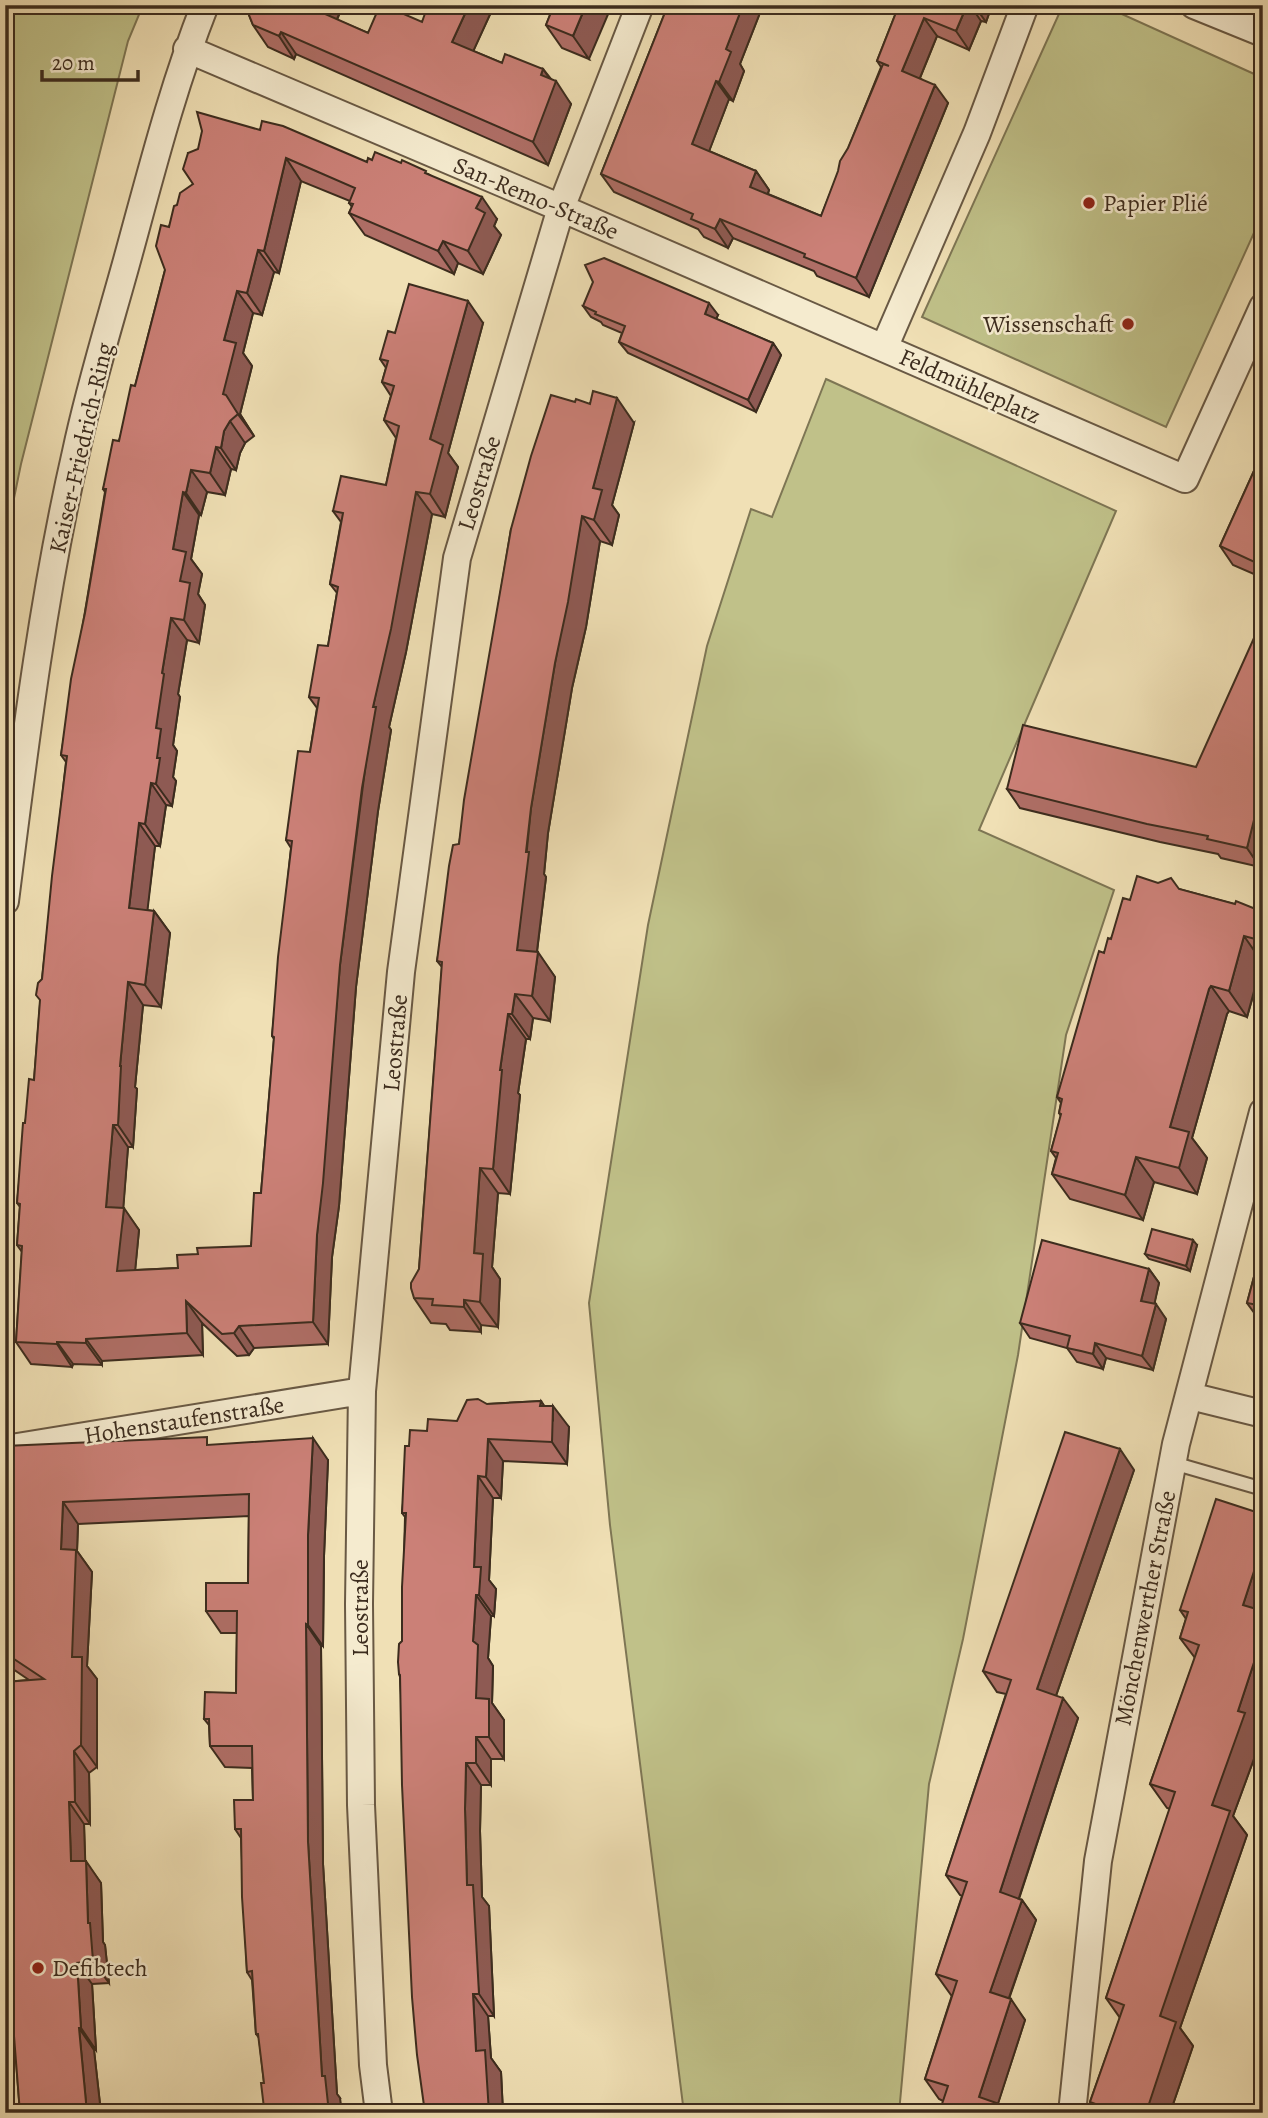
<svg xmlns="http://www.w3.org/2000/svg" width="1268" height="2118" viewBox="0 0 1268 2118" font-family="Alegreya,serif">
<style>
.green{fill:#c0c189;stroke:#7e7654;stroke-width:2}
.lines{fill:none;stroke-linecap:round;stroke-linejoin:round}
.service-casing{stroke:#695944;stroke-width:16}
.minor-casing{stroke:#695944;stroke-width:30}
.service{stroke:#f5ebcf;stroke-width:12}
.minor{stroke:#f5ebcf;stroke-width:26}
.wall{fill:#af6e66;stroke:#3c2c1e;stroke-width:2}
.shaded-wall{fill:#8e5a53;stroke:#3c2c1e;stroke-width:2}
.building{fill:#cb8077;stroke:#3c2c1e;stroke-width:2}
.poi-dot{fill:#8f2418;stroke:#f5ebcf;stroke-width:2.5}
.labels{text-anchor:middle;stroke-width:5;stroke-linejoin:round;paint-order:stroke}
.street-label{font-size:24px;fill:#3c2c1e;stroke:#f5ebcf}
.poi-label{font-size:24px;fill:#3c2c1e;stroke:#f5ebcf;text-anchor:start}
</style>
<rect width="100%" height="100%" fill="#f0e0b5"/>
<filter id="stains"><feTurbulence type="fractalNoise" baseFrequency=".00286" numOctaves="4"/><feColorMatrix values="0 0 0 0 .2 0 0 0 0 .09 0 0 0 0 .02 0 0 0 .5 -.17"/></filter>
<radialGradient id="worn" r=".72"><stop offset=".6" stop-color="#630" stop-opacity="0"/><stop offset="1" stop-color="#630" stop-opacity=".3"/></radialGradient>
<!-- green -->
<path class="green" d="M5,5h138l-15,36 -107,423 -16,78z
M1063,5h39l161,73v135l-97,214 -244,-110z
M826,379l290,132 -137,319 135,60 -48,145 -48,320 -55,284 -34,145 -30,329h-215l-74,-588 -21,-222 59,-378 59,-279 44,-137 21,8z"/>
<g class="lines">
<!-- service casing -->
<g class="service-casing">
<path id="service" d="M1173,1463l90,26"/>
</g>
<!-- minor casing -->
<g class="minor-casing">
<path id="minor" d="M1194,5l69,28
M187,49l374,159 624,271 78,-172
M884,348l93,-215 48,-128
M5,901c19,-150 37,-301 71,-449 14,-67 35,-133 53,-199 23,-84 44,-167 76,-248
M1190,1396l73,18
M5,1449l357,-58
M379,2113l-6,-48 -12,-260 -2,-201 3,-213 39,-419 56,-414 104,-350 79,-203
M1072,2113l26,-252 78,-417 87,-332"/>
</g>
<!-- service -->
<use href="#service" class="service"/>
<!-- minor -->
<use href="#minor" class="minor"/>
</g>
<!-- wall -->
<path class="wall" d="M245,5h98l-6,15 31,13 54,-11 70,-12 -19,41 29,12 41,6 28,35 -23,61 -252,-111 -2,5 -26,-12 -15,-22z
M554,5l35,54 -27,-11 -16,-23z
M668,5h95l-23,59 4,7 -11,30 -4,-2 -20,52 47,20 13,19 -1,4 53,22 60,-149 -4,-6 22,-56h93l-6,17 -5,-1 -12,29 -32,-14 -17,42 28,25 -79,194 -52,-21 -3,-5 -81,-33 -5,10 -24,-11 -6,-8 -84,-37 -13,-18z
M188,153l179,9 61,12 69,45 -3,7 7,9 -18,39 -25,-11 -4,11 -89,-39 -16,-22 3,-6 -3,-4 1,-2 -49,-20 -22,92 -5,-1 -12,43 -9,-2 -10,40 9,13 -12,48 14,22 -9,7 -5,10 -4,17 -5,-1 -6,26 -18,-3 -6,23h-2l-8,44 11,15 -4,20 7,11 -6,38 -12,-3 -9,54 2,3 -7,48 4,6 -4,26 3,4 -4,25 -6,-1 -6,41h-5l-8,64 7,1 16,22 -9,74 -18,-2 -8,82 2,2 -4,58h-5l-5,61 16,22 -4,40 43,-2 20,-14 53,-8 10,-53 13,-154 -2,-3 19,-188 -5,-8 24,-88 7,-44 -8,-11 19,-51 9,-53 -7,-9 11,-62 -8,-11 53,-26 10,-47 -12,-18 7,-24 -9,-14 4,-14 -6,-9 15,-26 88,-10 -35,130 10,14 -13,50 -13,-3 -26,138 -17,75 2,3 -13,81 -22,176 -17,219 -7,51 -4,87 -74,4 -5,7 -12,1 -35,-33 1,32 -101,6v4l-29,-1 -1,3 -41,-3 -15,-22 6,-90 -5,-7 3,-38 -3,-4 8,-80 9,-43 8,-101 24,-217 -5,-7 44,-263 -2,-3 16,-48 16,-55 30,-116 4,-43 8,-22 16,-21z
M583,306l135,9 -2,4 57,24 8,12 -25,57 -128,-59 -9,-11 3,-9 -19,-8 -2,-3 -10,-5z
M634,423l-22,82 7,10 -7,30 -12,-4 -14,86 -14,61 -24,145 -4,41 2,3 -9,75 18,25 -5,44 -17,-3 -3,21h-4l-8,54 2,2 -10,99 -12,-1 -6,74 8,12 -2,48 -17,-2v7l-31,-2 -4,-6 -15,-1 -17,-25 5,-29 23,-302 -5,-6 22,-117 52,-315z
M1263,451v127l-30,-13 -13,-19z
M1196,767l64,100 -39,-9 -3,-4 -58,-12 -140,-34 -13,-19z
M1179,889l84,23v50l-16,55 -18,-6 -2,3 -35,124 15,20 -10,36 -43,-12 -11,38 -73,-21 -18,-25 4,-16 -5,-7 10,-35 -2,-3 2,-10 -4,-6 47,-144 26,-53z
M1263,1243v82l-16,-22z
M1197,1245l-7,26 -41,-12 -4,-5z
M1149,1269l10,14 -5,21 12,15 -13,51 -47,-12 -3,11 -26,-7 -10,-14 -37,-10 -10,-15z
M541,1401l3,5 25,21 -2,37 -64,-3 -2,37h-8l-4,82 7,9 -2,27h-3l-3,42 5,8 -1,37 12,17v39h-13v26h-10l-1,46 2,66 7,9 5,110h-6l3,42 10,14 2,41h-78l-25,-436 -1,-3 3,-33 3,-124 -3,-4 7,-67 18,-15 30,-10 30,-17z
M212,1445l116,15 -4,96 -1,90h-2l2,218 14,230 3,4 -76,10v-25l-5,-45 -3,-4 -4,-54 -5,-8 -6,-134 -6,-9 18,-29 -1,-32 -27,-1 -15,-21 -1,-21 -5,-6 32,-26 1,-60h-16l-15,-22 42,-28 1,-67 -171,8 -1,27 15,21 -5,94 10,13v88l-8,6 1,51h-6l1,37 16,22 2,59 2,3 4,38 -17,1 4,66h-2l7,63h-81l-11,-146 -4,-5v-280l24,-2 -19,-13 -5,-6v-181l6,1z
M1134,1470l-78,226 22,22 -59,181 3,1 14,20 -27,79 16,21 -27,83 -55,-2 -4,-2 -14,-20 27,-84h-1l-15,-21 26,-78 -2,-1 -14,-20 60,-181 -9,-2 -14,-21z
M1263,1504v206l-7,19 6,8 -29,79 14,19 -67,193 13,18 -23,67h-73l-7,-11 30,-84 -14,-20 64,-189 -3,-1 -17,-24 45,-126 -15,-20 6,-19 -6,-9 79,-97z"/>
<!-- shaded-wall -->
<path class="shaded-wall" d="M318,5h25l-12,28 -15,-23z
M469,5h20l3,5 -25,55 -15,-23z
M586,5h26l-23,54 -16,-23z
M743,5h20l-23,59 4,7 -11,30 -14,-19 7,-33z
M967,5h3l11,16 -12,29 -13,-19z
M974,5h18l-6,17z
M924,18l13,18 -22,54 -13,-19z
M281,32l15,22 -2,5 -15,-23z
M543,69l11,16 2,-4 15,23 -23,61 -15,-23 8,-67z
M716,81l13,18 -24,63 -13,-18z
M935,85l13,18 -79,194 -13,-19z
M286,158l15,23 -22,92 -15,-22z
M756,171l13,19 -6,15 -13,-18z
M482,197l15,22 -3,7 7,9 -18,39 -15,-23 8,-43z
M720,219l13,19 -5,10 -13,-19z
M443,241l15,22 -4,11 -16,-23z
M258,250l16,22 -12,43 -15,-22z
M237,291l16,22 -10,40 9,13 -12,48 14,22 -31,-42 1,-54z
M468,301l15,22 -35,130 10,14 -13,50 -15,-23v-55z
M709,303l9,12 -5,11 -8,-12z
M773,343l8,12 -25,57 -8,-12z
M617,398l17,25 -22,82 7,10 -7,30 -18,-25 -1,-32z
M230,421l15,22 -5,10 -4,17 -15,-22 3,-17z
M216,447l15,22 -6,26 -15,-22z
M191,470l16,22 -6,23 -15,-22z
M183,492l16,23 -8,44 11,15 -4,20 7,11 -6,38 -15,-23 -4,-39 -7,-32z
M416,492l16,22 -26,138 -17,75 2,3 -13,81 -22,176 -17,219 -7,51 -4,87 -15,-22 4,-87 23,-270 33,-258z
M582,516l18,25 -14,86 -14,61 -24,145 -4,41 2,3 -12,98 -17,-25 14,-142 24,-145z
M171,618l16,22 -9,54 2,3 -7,48 4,6 -4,26 3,4 -4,25 -16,-22v-56l6,-55z
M1263,782v76l-3,9 -13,-19 13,-60z
M151,783l15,22 -6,41 -15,-22z
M139,823l16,23 -10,85 -16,-23z
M154,911l16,22 -9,74 -16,-22z
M1263,926v20l-4,-6z
M1244,936l18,26 -15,55 -18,-26z
M538,952l17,25 -5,44 -18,-25z
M128,982l15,23 -8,82 2,2 -4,58 -15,-22 2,-59z
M1211,986l18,25 -2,3 -35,124 15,20 -10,36 -18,-26 -9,-41 39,-138z
M515,994l18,24 -3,21 -18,-25z
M508,1014l18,25 -8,54 2,2 -10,99 -17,-25 7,-99z
M113,1125l15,22 -6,78 2,-17 15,22 -6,63 -16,-22 -11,-64z
M1136,1157l18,25 -11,38 -18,-25z
M480,1168l18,25 -6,74 8,12 -2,48 -18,-25 -6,-49z
M1193,1240l4,5 -7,26 -4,-5z
M1149,1269l10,14 -7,32 -11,-14z
M464,1300l17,25v7l-17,-25z
M186,1301l16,22 1,32 -16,-22z
M1156,1304l10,15 -13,51 -11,-14z
M239,1326l15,22 -5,7 -15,-22z
M86,1339l16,22v4l-16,-22z
M57,1342l16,22 -1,3 -15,-23z
M1095,1343l11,15 -3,11 -10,-15z
M541,1401l12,18v-13l16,21 -2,37 -15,-22 -12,-36z
M313,1438l15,22 -4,96 -1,90 -15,-21v-90z
M488,1439l15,22 -2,37 -15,-21z
M1120,1449l14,21 -83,240 -14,-21z
M478,1476l15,22 -4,82 7,9 -2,27 -15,-21 -5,-28z
M63,1502l15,22 -1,27 15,21 -5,94 10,13v88l-16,-22 -9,-88 -11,-108z
M1258,1559l5,7v52l-20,-13z
M476,1595l15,21 -3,42 5,8 -1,37 12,17v39l-15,-22 -13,-39 -3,-57z
M306,1624l15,22 2,218 14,230 3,4 2,15h-13l-7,-37 -14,-234z
M1263,1635v75l-7,19 6,8 -29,79 14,19 -67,193 13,18 -23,67h-24l14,-97 52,-211 26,-94z
M1063,1698l15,20 -64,195 -14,-21z
M476,1737l15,22v26l-15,-22z
M74,1751l15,22 1,51 -15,-22z
M466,1763l15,22 -1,46 2,66 7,9 5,110 -15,-22 -12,-109 -2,-76z
M69,1802l15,22 2,59 -15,-22z
M86,1861l15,22 2,59 2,3 4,38 -16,-22 -5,-38z
M1022,1900l14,20 -32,92 -14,-20z
M77,1963l15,21 4,66 -15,-22z
M473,1994l15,22 3,42 10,14 2,41h-14l-13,-62z
M1011,1999l14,21 -30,93 -16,-16z
M79,2028l15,22 7,63h-14z
M1002,2105l6,8h-8z"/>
<!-- building -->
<path class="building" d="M245,5h73l-2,5 52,23 12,-28h3l39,17 6,-17h41l-17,37 50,21 3,-9 38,15 -2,6 15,6 -23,61 -252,-110 -2,4 -26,-11z
M554,5h32l-13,31 -27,-11z
M668,5h75l-17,44 5,3 -12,30 -3,-1 -24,63 64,27 -6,16 71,29 17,-45 2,-10 8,-13 35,-84 6,2 -12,-5 22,-56h68l-11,26 -32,-13 -22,53 33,14 -79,193 -52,-21 1,-3 -85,-35 -5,10 -24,-10 2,-5 -92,-40z
M197,112l63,18 2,-9 21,5 84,36 1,-4 4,2 3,-8 26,11 1,-3 24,11 -1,2 57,24 -6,11 9,5 -17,38 -25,-10 -5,10 -89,-38 4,-9 -4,-1 6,-15 -69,-30 -22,93 -6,-1 -11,43 -10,-2 -13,49 12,3 -13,51 3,1 12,19 -8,7 -6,10 -3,17 -5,-1 -6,26 -19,-3 -5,23 -3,-1 -10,57 13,3 -6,29 10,2 -6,37 -13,-2 -9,55 2,1 -8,54 5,1 -4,29h3l-4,26 -5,-1 -6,41 -6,-1 -10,85 25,3 -9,74 -17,-3 -8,84h1l-3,59h-5l-7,82 18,1 -7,63 61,-3 -1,-13 21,-1 -1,-6 54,-2 3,-53h7l13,-156 -2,-1 6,-79 14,-116 -6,-1 12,-89 12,1 9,-54 -10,-1 9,-52 10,1 10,-59 -8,-3 13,-71 -10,-2 8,-35 45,9 13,-59 -15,-6 10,-34 -12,-4 6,-21 -8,-2 8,-28 7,2 14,-49 59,17 -38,138 13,6 -13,49 -14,-2 -25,137 -18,78h3l-14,81 -22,177 -17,218 -6,52 -4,87 -74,4 -5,7 -12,1 -36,-33 1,32 -101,6v4l-29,-1v2l-41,-2 6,-96 -5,-1 3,-41 -3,-1 6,-80h2l4,-44 5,1 6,-80 -4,-5 2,-12 4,-4 10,-103 15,-120 -6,-1 10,-76 14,-66 21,-124h-3l10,-49 6,1 12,-56 4,1 30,-116 -9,-24 5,-21 8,2 5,-21 3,-1 3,-12 13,-9 -10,-15 5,-16 10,-4 4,-18z
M604,258l105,45 -4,11 68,29 -25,57 -129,-58 6,-16 -30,-12 1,-2 -13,-6 10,-24 -8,-17z
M593,391l24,7 -24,90 9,2 -8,30 -12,-4 -14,86 -13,61 -24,145 -5,44h3l-12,98 21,2 -6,44 -17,-2 -3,20h-4l-8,56h2l-9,99 -13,-1 -6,85 9,1 -3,48 -16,-2v7l-32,-2 1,-6 -19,-1 -3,-10v-5l8,-14 23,-307 -5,-1 12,-95 4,-21 6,-1 5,-44 47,-271 20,-73 20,-61 24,7 1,-3 14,5z
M1263,451v115l-43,-20z
M1263,618v164l-3,6h2l-15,60 -40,-9 1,-3 -61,-12 -140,-35 16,-64 173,42z
M1137,876l21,7 13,-5 8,11 56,15 1,-3 27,11v14l-4,14 -15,-4 -15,55 -18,-5 -2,3 -39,138 19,5 -10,36 -43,-11 -11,38 -73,-21 6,-21 -7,-2 10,-37 -2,-1 3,-14 -5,-2 42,-146 5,2 4,-15 3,1 12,-41 7,2z
M1152,1229l41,11 -7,26 -41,-12z
M1042,1240l107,29 -8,32 15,3 -14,52 -47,-13 -2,11 -12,-3 -14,-3 3,-12 -50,-13z
M1263,1243v63l-16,-3z
M478,1399l9,5 54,-3 -1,5h13l-1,36 -64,-3 -2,38 -8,-1 -4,91h7l-2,28h-3l-3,46 5,4 -2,53 13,1v38h-13v26h-10l-1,46 2,76h6l6,109h-6l3,57 9,-1 4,63h-64l-8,-58 -5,-58 -10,-212 -2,-110 -1,-1 -1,-12 1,-18 3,-3v-54l4,-74h-4l3,-67h4l1,-16 17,1 1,-12 29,2 10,-21z
M1065,1432l55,17 -83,240 26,9 -63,194 22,8 -32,92 21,7 -32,98 23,8 -2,8h-61l9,-27 -23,-7 32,-98 -21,-7 31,-92 -21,-7 65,-195 -28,-9z
M207,1437v8l106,-7 -5,97v90l-2,-1 2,218 14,234h3l4,37h-70v-5h5l-3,-25h3l-6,-49h-2l-4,-63 -5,1 -5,-75 -1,-68h-6l-1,-29h19l-1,-54h-42l-1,-27h-5l1,-27 31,1 1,-82h-31v-28h42l1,-89 -186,8 -2,47 15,1 -4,107h10l-1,88 -7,6 1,51h-6l2,59h15l2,62h2l3,38 -16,2 4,65h-2l8,85h-67l-12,-154h-3v-277l39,-3 -39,-26v-173l6,1 -6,-35z
M1216,1499l43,14 4,-9v57l-5,-2 -15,46 20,6v24l-25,76 7,2 -33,92 18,6 -70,205 16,6 -30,91h-44l2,-6 -14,-5 34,-97 -18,-7 69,-206 -25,-8 49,-139 -19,-7 8,-26 -8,-2z"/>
<!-- markers -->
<g class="poi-dot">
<circle cx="1089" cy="203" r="7"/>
<circle cx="1128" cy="324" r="7"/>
<circle cx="38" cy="1968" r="7"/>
</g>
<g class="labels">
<!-- street labels -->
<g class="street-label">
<text transform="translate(536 198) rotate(23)" y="8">San-Remo-Straße</text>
<text transform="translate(970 386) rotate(24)" y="8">Feldmühleplatz</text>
<text transform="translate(81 448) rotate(-77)" y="8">Kaiser-Friedrich-Ring</text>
<text transform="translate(479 483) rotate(-73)" y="8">Leostraße</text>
<text transform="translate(395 1043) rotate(-85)" y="8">Leostraße</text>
<text transform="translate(184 1420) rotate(-9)" y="8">Hohenstaufenstraße</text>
<text transform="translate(360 1608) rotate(-90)" y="8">Leostraße</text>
<text transform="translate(1145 1608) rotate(-79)" y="8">Mönchenwerther Straße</text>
</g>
<!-- poi labels -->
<g class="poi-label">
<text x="1103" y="211">Papier Plié</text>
<text x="1114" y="332" text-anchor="end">Wissenschaft</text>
<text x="52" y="1976">Defibtech</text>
</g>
</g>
<!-- margin -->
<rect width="1268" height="2118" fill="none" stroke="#f0e0b5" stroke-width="28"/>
<rect x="7" y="7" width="1254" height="2104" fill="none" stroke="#3c2c1e" stroke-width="3.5"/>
<rect x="14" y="14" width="1240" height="2090" fill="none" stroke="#3c2c1e" stroke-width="2"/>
<!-- scale -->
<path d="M42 70v10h96v-10" fill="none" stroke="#3c2c1e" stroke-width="3.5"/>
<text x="52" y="70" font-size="21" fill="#3c2c1e" stroke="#f5ebcf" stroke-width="5" paint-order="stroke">20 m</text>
<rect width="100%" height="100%" filter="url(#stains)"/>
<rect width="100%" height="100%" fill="url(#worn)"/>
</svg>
